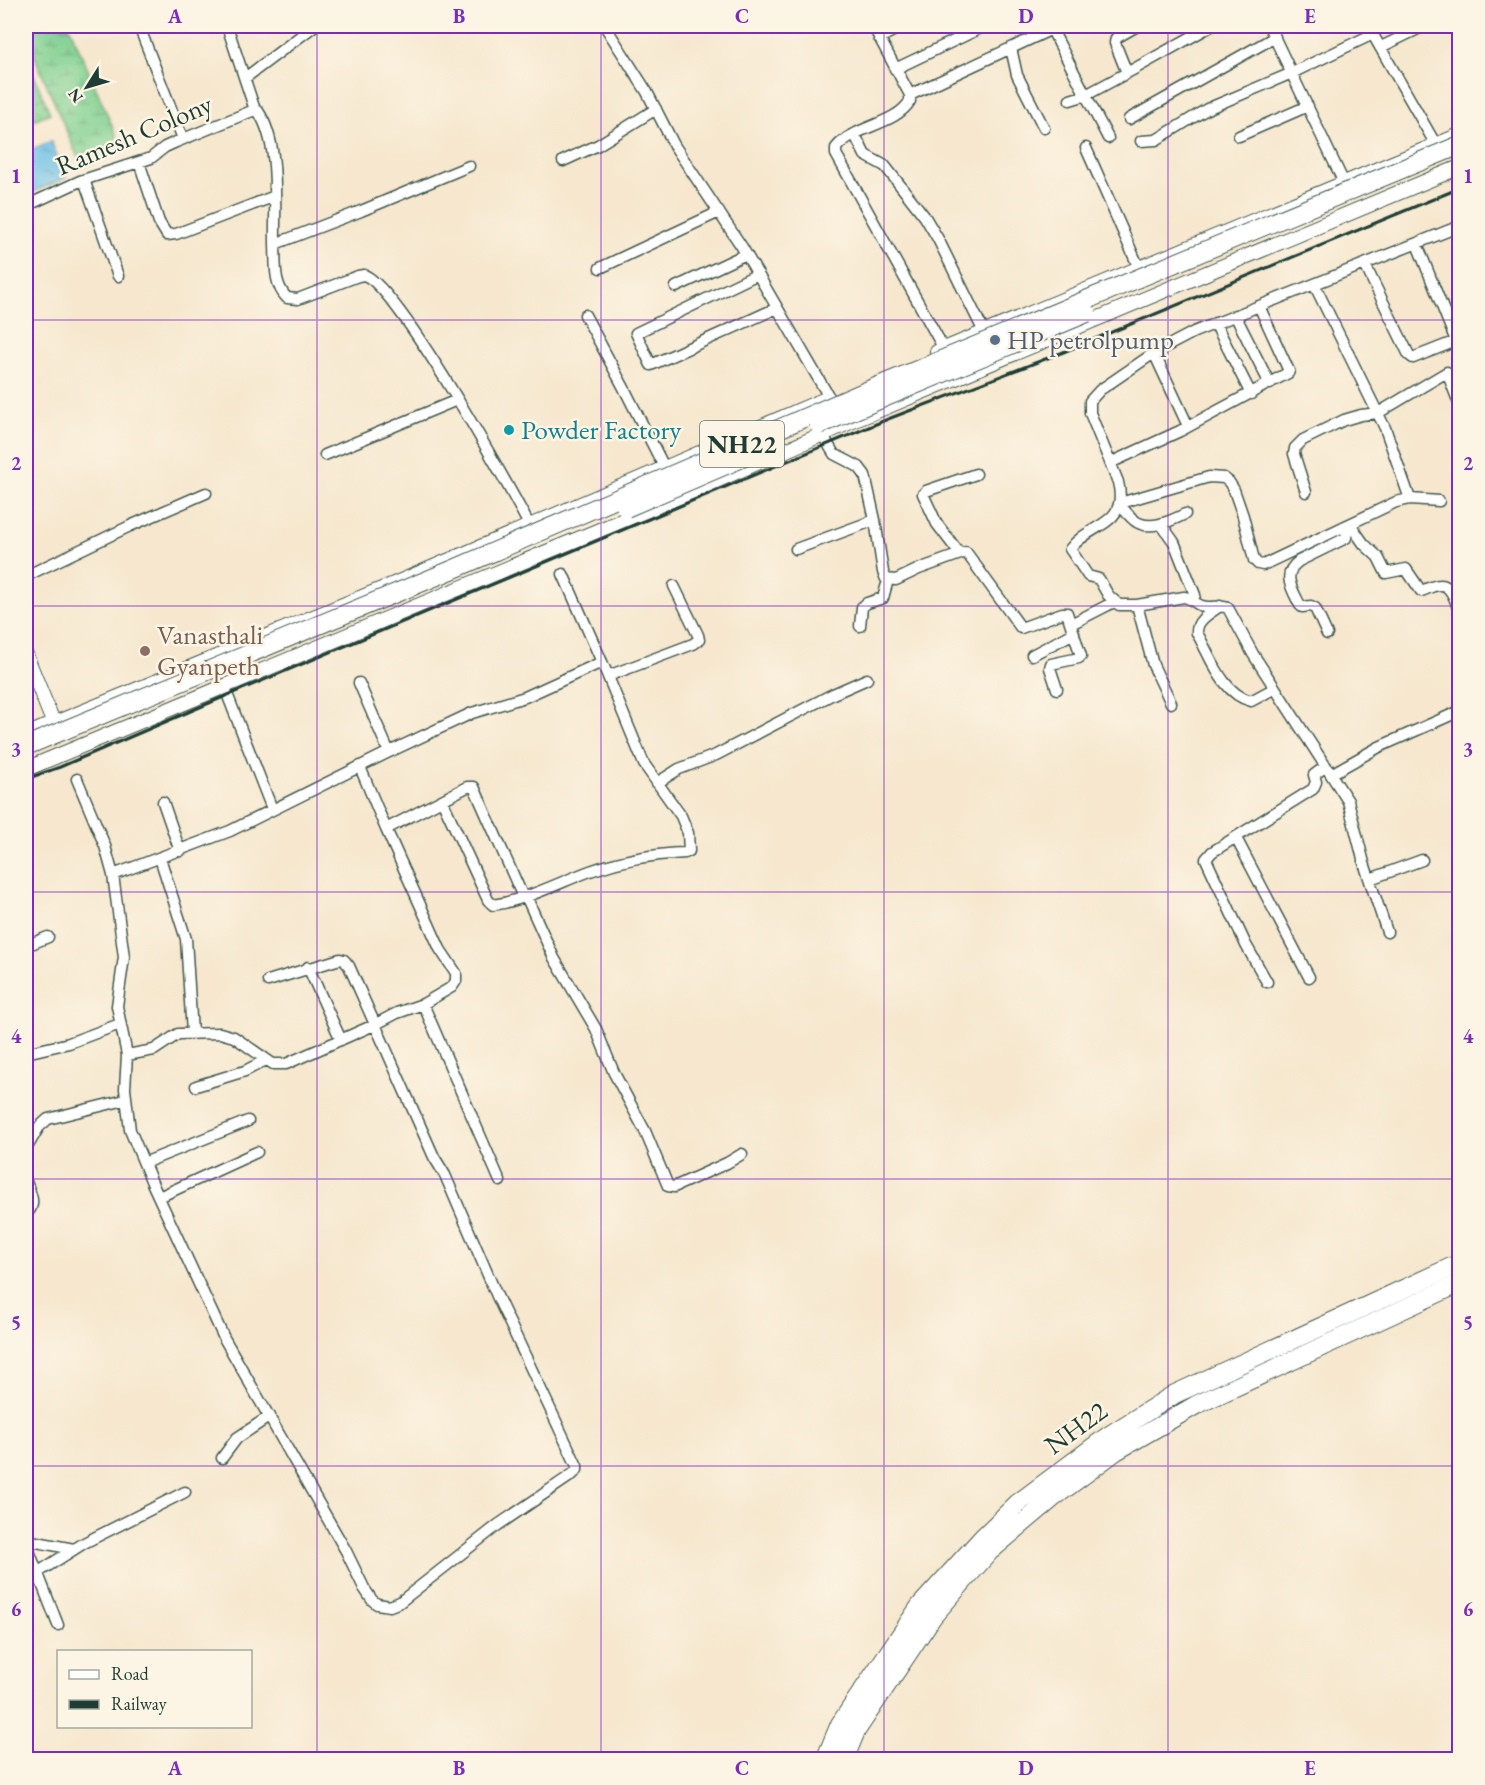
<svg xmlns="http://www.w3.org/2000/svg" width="1485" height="1785" viewBox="0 0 1485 1785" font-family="'EB Garamond',serif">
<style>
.grass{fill:url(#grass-dots);stroke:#508662;stroke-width:1.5}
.wetland{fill:url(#wetland-marsh);stroke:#508662;stroke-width:1.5}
.water{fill:url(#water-ripples);stroke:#447e8d;stroke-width:1.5}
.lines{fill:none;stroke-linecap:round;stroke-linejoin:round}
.minor-casing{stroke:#3f564b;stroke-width:13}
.tertiary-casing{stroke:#3f564b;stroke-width:16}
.trunk-casing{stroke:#3f564b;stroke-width:20}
.minor{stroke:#fff;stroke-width:10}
.tertiary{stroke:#fff;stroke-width:14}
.trunk{stroke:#fff;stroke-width:18}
.rail{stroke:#1f3d34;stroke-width:3}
.trunk-bridge-casing{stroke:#3f564b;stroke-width:20;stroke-linecap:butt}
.trunk-bridge{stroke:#fff;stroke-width:18}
.grid{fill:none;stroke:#7b2cbf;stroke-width:1.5;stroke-opacity:0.55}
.service-dot{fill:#5c6f8a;stroke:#fcf5e5;stroke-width:2}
.culture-dot{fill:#0f9aa8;stroke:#fcf5e5;stroke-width:2}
.education-dot{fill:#8d6e63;stroke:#fcf5e5;stroke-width:2}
.labels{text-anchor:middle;stroke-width:5;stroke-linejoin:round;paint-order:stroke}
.shield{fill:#fcf5e5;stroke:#617469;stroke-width:1.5}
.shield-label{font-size:26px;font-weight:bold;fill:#1f3d34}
.street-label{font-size:27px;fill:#1f3d34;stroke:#fcf5e5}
.service-label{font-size:27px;fill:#4e5e75;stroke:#fcf5e5;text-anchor:start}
.culture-label{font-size:27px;fill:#0d838f;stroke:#fcf5e5;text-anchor:start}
.education-label{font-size:27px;fill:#785e54;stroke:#fcf5e5;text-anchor:start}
.neatline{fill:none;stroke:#7b2cbf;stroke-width:2}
.grid-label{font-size:20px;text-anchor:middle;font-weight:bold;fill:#7b2cbf}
</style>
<defs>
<pattern id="grass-dots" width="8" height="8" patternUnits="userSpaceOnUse" patternTransform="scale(1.5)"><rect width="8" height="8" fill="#80d091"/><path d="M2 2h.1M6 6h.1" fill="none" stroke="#68aa77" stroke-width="1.8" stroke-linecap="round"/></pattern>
<pattern id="wetland-marsh" width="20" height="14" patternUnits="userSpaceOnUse" patternTransform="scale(1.5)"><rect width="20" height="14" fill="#80d091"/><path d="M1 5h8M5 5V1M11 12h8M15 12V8" fill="none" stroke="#68aa77"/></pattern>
<pattern id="water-ripples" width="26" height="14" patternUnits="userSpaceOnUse" patternTransform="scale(1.5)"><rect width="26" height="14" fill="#6abfe6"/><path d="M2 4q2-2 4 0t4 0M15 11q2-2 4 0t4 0" fill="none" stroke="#579cbb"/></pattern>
</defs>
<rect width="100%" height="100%" fill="#fcf5e5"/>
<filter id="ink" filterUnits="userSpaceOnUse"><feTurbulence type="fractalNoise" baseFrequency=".0167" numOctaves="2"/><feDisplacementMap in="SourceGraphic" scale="12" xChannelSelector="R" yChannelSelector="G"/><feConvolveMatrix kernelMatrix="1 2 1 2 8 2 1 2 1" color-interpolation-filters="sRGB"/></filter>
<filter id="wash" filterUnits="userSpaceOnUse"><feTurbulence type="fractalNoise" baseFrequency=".008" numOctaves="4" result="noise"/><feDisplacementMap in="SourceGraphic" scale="24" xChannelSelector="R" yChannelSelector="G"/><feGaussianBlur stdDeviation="1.35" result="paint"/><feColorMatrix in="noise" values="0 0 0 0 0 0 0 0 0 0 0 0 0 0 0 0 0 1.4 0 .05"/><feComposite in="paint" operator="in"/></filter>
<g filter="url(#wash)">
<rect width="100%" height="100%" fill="#f6e7ce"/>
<!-- grass -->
<path class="grass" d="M26,57l24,56 -24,10z"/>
<!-- wetland -->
<path class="wetland" d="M26,26h43l54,125 -41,16 -56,-131z"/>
<!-- water -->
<path class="water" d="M51,141l15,37 -40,17v-42z"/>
</g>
<g filter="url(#ink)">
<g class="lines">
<!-- minor casing -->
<g class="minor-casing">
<path id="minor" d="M227,26l28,84
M605,26l42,66 27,53 68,102 87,150
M873,26l37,69v6c-14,24 -57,25 -74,47v6l108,195
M1050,26l58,112
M1269,26l75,157
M1368,26l68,119
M142,34l41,105
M879,38l24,-12
M1381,47l43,-21
M1011,48l6,27 27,53
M895,69l90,-43
M1127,73l-12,-30 1,-5 21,-12
M245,78l69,-52
M910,95l142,-66
M1070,100l16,-5 50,-27 75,-42
M1129,119l146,-82
M855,135l10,20 20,11 40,51 13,22 46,93
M1239,136l69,-30
M1141,141l15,-1 51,-31 85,-36 81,-39
M1086,148l53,120
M563,161l35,-16 58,-36
M139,162l20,60 8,13 9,-1 99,-38
M84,180l34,96
M26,206l54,-25 71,-23 14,-11 11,-5 76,-31h6c23,34 16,94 17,133 1,19 -2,40 12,54l11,1 60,-23 6,-1c33,10 145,211 165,250
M275,244l86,-33 108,-45
M1365,265l44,90 4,3 5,-2 38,-15 -39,-97
M600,268l119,-56
M758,274l-122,59 15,32 126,-57
M1315,286l70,142 25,71
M676,287l70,-33
M585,315l39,73 40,79
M1235,315l35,69
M1215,323l36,71
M1154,353l34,73
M822,434l12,20 25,13 6,8 10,45 8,52 3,7 10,1 23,-11 47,-17 55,76 41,-15h5l14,43 -2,2 -28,6 -1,4 7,21
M325,455l132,-55
M1110,463l70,-32 108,-58 1,-2 -30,-65
M1306,492l-12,-38 1,-6 8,-8 41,-20 17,-5 17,-2 69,-41 13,34
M1120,503l89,-26 15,1 5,4 5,8 9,26 11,44 4,4 5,1 133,-63 14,-3 29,2
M1120,506c5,4 9,10 14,14 14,12 37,1 51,-6
M1161,524l13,18 21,53
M1350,524l14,20 14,13 8,16 20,-4 15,22c6,-2 13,-6 19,-6 12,-1 18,22 20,31
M796,549l79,-29
M960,554l-23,-30 -14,-30 3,-3 50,-17
M26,576l104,-50 76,-33
M1137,605l16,60 18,38
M1220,606c-10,7 -24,14 -23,27 14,24 25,61 54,68l24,-13
M1071,624l43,-22
M860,626l2,-19 5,-4 16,-5 5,-18
M1327,634l-12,-26 -4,-2 -9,1 -2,-2c-8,-16 -19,-31 -1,-44l47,-23 1,-6 -2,-6
M1032,655l42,-22
M608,676l85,-32 6,-4 -1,-5 -24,-49
M359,683l30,69
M224,686l48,123
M1331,774l48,-27 81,-36
M77,779l28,67 8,29 11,82 -7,49 10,49 -2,34 5,41 23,55 71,153 122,213 18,37 8,12 5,4 13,2 10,-4 98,-77 75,-51 4,-4v-4l-80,-170 -52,-121 -11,-18 -85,-191 -5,-6 -4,-1 -72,22
M657,783l22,-14 37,-14 117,-61 34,-15
M442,800l46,100 5,5c33,-5 65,-22 97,-34 31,-11 62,-17 95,-18l4,-2 -1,-18 -7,-17 -37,-52 -42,-102 -39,-88
M163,802l17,49
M386,829l81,-42h7l49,110
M1236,838l73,139
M160,858l26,81 6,94
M113,875l117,-44 159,-79 83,-39 53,-16 77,-35
M1370,879l52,-19
M526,896l28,62 42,71 18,44 31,58 23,55 6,1 53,-24 15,-9
M1387,932l-23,-69 -16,-62 -95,-147 -25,-46c-9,-4 -17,1 -26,-2 -7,-2 -10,-8 -18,-9l-47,8h-18l-11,-10 -9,-16 -11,-3 -18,-27c20,-27 59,-22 48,-67l-28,-69v-12l10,-11 54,-37 40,-21 266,-106
M26,946l22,-9
M308,967l33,73
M1267,982l-21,-37 -40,-86 6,-7 101,-63 3,-7 -2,-7 12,-9
M423,1004l77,177
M26,1053l43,-10 51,-19
M127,1055l27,-5 24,-16 42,-1 14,4 39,27h13l88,-39 23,-12 26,-9 29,-17 4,-6v-8l-16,-24 -54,-120 -26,-62
M196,1086l49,-15 21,-11
M26,1149l13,-22 9,-8 77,-19
M144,1163l104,-42
M26,1182c5,13 11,22 0,32
M159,1197l98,-45
M222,1458l15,-20 33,-22
M26,1540l48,9
M26,1543l32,82
M37,1573l47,-30 101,-51"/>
</g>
<!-- tertiary casing -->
<g class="tertiary-casing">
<path id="tertiary" d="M937,352l523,-217
M26,655l28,69
M26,735l368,-151 434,-186
M26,769l667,-278 155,-68 612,-256"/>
</g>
<!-- trunk casing -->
<g class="trunk-casing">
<path id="trunk" d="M825,1760l15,-36 80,-118 62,-68 36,-35 90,-67 67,-42 285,-131
M844,1760l12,-29 77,-115 57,-65 64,-54 62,-46 80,-46 264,-122"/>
</g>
<!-- minor -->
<use href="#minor" class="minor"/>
<!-- tertiary -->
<use href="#tertiary" class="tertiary"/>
<!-- trunk -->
<use href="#trunk" class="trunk"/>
<!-- rail -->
<path class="rail" d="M26,779l34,-12 168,-72 660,-276 173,-66 399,-165"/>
<!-- trunk-bridge casing -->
<g class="trunk-bridge-casing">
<path id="trunk-bridge" d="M819,425l268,-112
M626,508l151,-65
M26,746l428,-177 410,-177 596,-247"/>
</g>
<!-- trunk-bridge -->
<use href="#trunk-bridge" class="trunk-bridge"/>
</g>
</g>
<!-- grid -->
<path class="grid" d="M317,26v1734M601,26v1734M884,26v1734M1168,26v1734M26,320h1434M26,606h1434M26,892h1434M26,1179h1434M26,1466h1434"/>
<!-- markers -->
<circle class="service-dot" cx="995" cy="340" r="6"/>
<circle class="culture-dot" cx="509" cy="430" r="6"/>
<circle class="education-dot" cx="145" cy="651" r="6"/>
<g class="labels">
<!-- shield labels -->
<rect class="shield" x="700" y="421" width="84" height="46" rx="4.5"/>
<g class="shield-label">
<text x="742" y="453">NH22</text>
</g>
<!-- street labels -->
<g class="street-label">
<text transform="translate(134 135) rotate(-23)" y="9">Ramesh Colony</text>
<text transform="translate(1076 1428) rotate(-36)" y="9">NH22</text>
</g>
<!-- service labels -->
<g class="service-label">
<text x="1007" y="349">HP petrolpump</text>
</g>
<!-- culture labels -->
<g class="culture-label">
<text x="521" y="439">Powder Factory</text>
</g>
<!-- education labels -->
<g class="education-label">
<text x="157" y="644">Vanasthali<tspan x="157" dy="31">Gyanpeth</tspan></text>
</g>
</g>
<!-- margin -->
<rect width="1485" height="1785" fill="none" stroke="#fcf5e5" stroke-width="66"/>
<!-- legend -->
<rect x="57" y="1650" width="195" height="78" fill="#fcf5e5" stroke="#a4ab9e" stroke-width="1.5"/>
<rect x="69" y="1670" width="30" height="9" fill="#ffffff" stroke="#a4ab9e" stroke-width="1.5"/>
<text x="111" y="1680" font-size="18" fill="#1f3d34">Road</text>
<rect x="69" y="1700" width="30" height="9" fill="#1f3d34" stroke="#a4ab9e" stroke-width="1.5"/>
<text x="111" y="1710" font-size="18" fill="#1f3d34">Railway</text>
<!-- north arrow -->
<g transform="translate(87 87) rotate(233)" stroke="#fcf5e5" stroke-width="4.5" paint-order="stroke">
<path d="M0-4.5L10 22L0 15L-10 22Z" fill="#1f3d34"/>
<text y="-9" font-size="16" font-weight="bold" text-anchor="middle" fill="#1f3d34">N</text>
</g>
<rect x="33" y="33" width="1419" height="1719" class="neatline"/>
<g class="grid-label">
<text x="175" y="23">A</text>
<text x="459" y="23">B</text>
<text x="742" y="23">C</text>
<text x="1026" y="23">D</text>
<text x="1310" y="23">E</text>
<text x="16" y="183">1</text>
<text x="1468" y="183">1</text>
<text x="16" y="470">2</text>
<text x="1468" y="470">2</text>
<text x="16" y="756">3</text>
<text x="1468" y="756">3</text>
<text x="16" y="1043">4</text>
<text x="1468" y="1043">4</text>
<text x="16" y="1329">5</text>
<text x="1468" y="1329">5</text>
<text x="16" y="1616">6</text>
<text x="1468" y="1616">6</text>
<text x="175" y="1775">A</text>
<text x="459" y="1775">B</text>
<text x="742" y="1775">C</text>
<text x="1026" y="1775">D</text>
<text x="1310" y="1775">E</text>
</g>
</svg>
